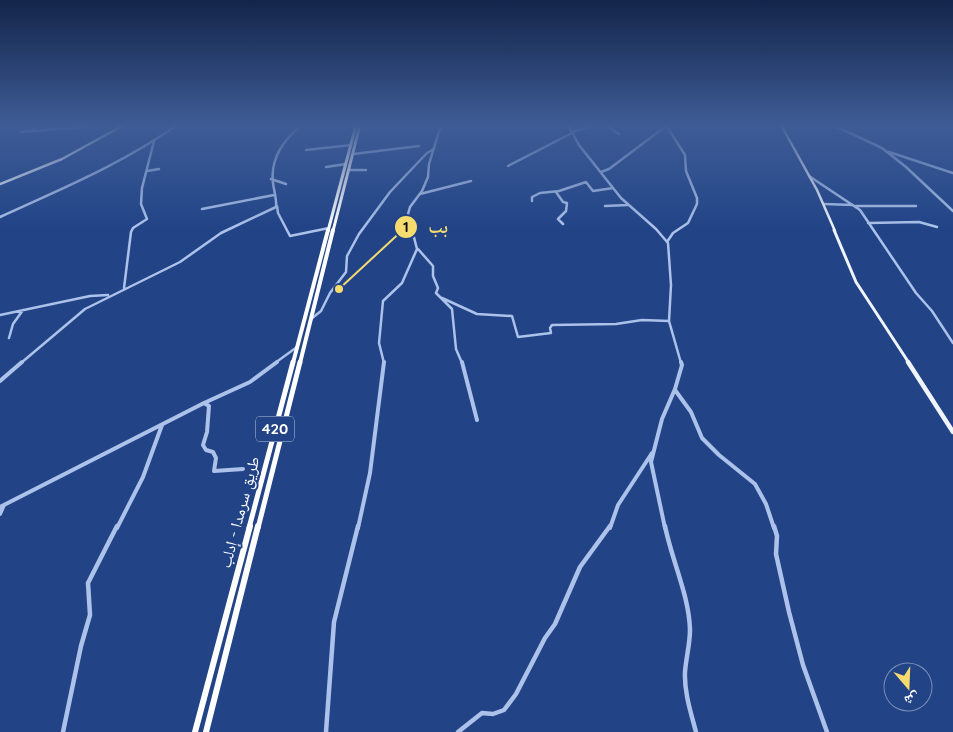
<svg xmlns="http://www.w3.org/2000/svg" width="953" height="732" viewBox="0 0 953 732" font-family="Quicksand,'Noto Naskh Arabic',sans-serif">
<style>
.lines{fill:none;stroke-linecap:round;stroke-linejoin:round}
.minor-far2{stroke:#acc2ea;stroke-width:2.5}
.minor-far1{stroke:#acc2ea;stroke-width:4}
.minor{stroke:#acc2ea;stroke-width:4.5}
.major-far2{stroke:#f0f4fe;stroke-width:2.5}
.major-far1{stroke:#f0f4fe;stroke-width:3}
.major{stroke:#f0f4fe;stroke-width:4.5}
.highway-far3{stroke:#fff;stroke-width:3}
.highway-far2{stroke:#fff;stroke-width:4}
.highway-far1{stroke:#fff;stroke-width:5}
.highway{stroke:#fff;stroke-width:6}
.labels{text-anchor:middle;stroke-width:4;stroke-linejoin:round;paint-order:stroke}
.shield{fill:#224487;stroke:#bdc7db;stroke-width:1}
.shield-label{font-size:15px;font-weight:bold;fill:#fff}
.street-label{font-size:16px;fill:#fff;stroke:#224487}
.leader{fill:none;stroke:#f6dc6e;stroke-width:2}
.callout-dot{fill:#f6dc6e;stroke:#224487;stroke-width:2}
.mark-label{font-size:15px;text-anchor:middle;font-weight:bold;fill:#111}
.callout-label{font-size:18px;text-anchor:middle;font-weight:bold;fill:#f6dc6e;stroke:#224487;stroke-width:4;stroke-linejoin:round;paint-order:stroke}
</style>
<rect width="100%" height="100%" fill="#224487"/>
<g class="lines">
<!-- minor-far2 -->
<path class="minor-far2" d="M568,125l11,20 42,53 35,31 12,14 3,42 -2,36 12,42
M606,125l13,9
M666,125l19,30 1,16 11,27v6l-9,19 -15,10 -6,9
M833,125l49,23 24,19 47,44
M32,131l5,-6
M21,132l82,-7
M572,132l22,-7
M306,150l45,-5
M889,152l64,21
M353,154l66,-8
M508,166l64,-33
M326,167l20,-3
M349,170h17
M147,171l12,-2
M601,172l8,-3 57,-43
M809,176l51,34 56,83 16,18 21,32
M271,179l15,5
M556,192l7,10 4,1 -1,8 -8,8 5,5
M420,194l51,-13
M532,201v-4l8,-4 19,-2 27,-9 7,9 20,-3
M824,204l29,1
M277,206l1,7 12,23 39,-8
M605,206l23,-1
M856,206h60
M202,209l72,-14
M0,217c61,-28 122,-53 177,-92
M868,223l51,-1 18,5
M418,249l15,17v10l5,12 -2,5 16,16 4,40 6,14
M124,288l7,-56 2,-4 14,-9 -6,-15 1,-16 12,-47
M442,298l35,16 35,2 6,21 33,-4 -1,-5 2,-3 64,-1 26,-4 27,1
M0,315l90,-19 18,-1
M311,319l10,-8 9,-18 16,-21 1,-16 12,-22 31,-42 37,-39 7,-4
M9,338l4,-14 10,-14
M21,363l64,-54 95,-47 41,-29 55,-26c1,-7 -2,-16 -3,-24 -3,-25 10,-43 29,-58
M275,363l22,-16
M384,363l-5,-20 4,-42 19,-18 15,-34 -9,-35 2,-7 12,-16 6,-14 1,-13 12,-39"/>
<!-- minor-far1 -->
<path class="minor-far1" d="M462,362l15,58
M0,381l22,-19
M675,390l16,22 11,26 17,17 36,29 11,20 8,24
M204,403l5,3 -2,26 -4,13 3,5 7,2 3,6 -2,13 29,-2
M0,507l204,-104 46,-21 27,-20
M0,514l4,-9
M117,528l26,-51 19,-52
M358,528l12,-55 14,-111
M610,528l8,-23 34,-52
M665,528l-14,-66 11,-43 13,-30 7,-24 -1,-3"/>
<!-- minor -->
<path class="minor" d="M665,526c7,35 24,69 25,104 0,14 -4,28 -5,42 -1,20 6,41 11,60
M774,526l3,10 -1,18 13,58 14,53 24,67
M63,732l18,-86 9,-31 -2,-32 29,-57
M326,732l8,-110 24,-96
M458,732l24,-19 11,1 11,-4 12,-16 29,-56 10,-14 25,-57 30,-41"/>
<!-- major-far2 -->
<path class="major-far2" d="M781,125l36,65 18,41
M0,184l62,-25 62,-34"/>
<!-- major-far1 -->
<path class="major-far1" d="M834,230l22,52 53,81"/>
<!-- major -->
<path class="major" d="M908,362l45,70"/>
<!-- highway-far3 -->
<path class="highway-far3" d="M328,231l28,-106
M333,231l27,-106"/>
<!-- highway-far2 -->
<path class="highway-far2" d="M293,363l35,-133
M300,363l33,-133"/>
<!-- highway-far1 -->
<path class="highway-far1" d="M249,528l44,-166
M258,528l42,-166"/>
<!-- highway -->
<path class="highway" d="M195,732l55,-206
M206,732l52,-206"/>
</g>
<!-- sky -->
<linearGradient id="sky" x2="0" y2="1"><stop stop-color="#13254a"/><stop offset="0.55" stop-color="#3e5c96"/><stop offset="1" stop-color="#3e5c96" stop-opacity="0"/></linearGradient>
<rect width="953" height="228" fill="url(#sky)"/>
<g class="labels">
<!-- shield labels -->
<rect class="shield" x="256" y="416.5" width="38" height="25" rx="4"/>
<g class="shield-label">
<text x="275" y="434">420</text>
</g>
<!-- street labels -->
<g class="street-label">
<text transform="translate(239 512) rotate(-75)" y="6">طريق سرمدا - إدلب</text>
</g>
</g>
<!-- callouts -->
<path class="leader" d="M339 289L406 227"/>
<g class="callout-dot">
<circle cx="339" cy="289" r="5"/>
<circle cx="406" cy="227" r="12"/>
</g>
<g class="mark-label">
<text x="406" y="232">1</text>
</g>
<g class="callout-label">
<text x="438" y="233">بب</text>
</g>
<!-- north arrow -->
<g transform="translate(908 687) rotate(161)"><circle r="24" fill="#224487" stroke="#7a8fb7"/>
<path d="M0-4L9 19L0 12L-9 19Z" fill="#f6dc6e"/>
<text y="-8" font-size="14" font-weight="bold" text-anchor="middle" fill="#ffffff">ش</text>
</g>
</svg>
